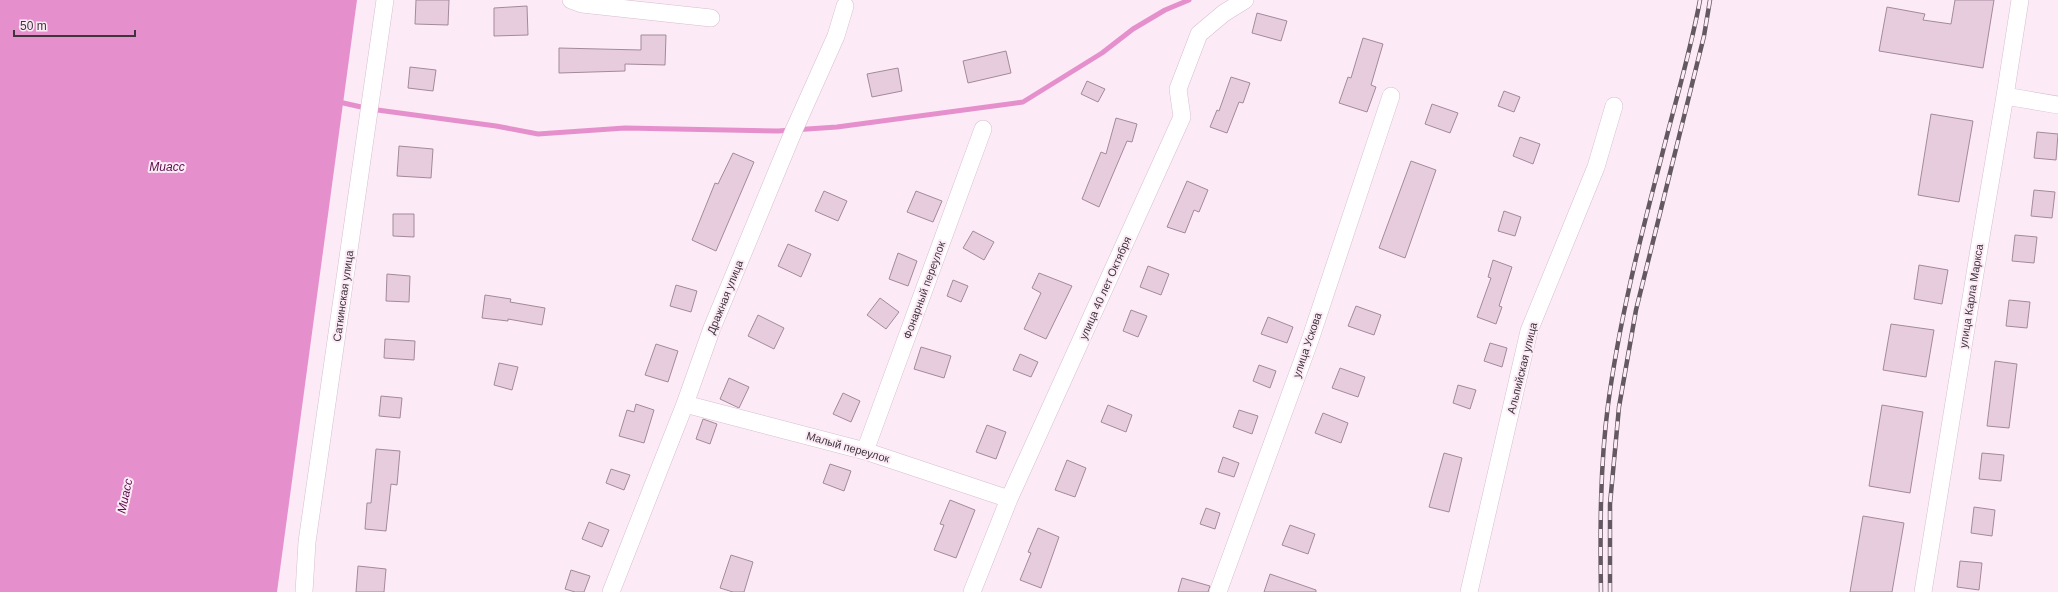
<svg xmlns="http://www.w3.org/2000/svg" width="2058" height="592" viewBox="0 0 2058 592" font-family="Helvetica,sans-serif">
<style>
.water{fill:#e590cc}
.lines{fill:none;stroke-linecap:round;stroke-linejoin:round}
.stream{stroke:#e590cc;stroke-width:5}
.building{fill:#e7ccde;stroke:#a38a9b}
.minor-casing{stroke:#d8bdcf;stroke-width:18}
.minor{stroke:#fff;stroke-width:17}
.rail-casing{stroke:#645961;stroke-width:4.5}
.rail{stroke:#fcebf6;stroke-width:3;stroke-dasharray:9;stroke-linecap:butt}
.labels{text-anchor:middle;stroke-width:4;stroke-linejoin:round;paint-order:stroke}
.street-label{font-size:11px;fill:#3e343b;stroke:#fcebf6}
.water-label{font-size:12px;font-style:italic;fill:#5a0e4a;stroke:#fcebf6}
</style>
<rect width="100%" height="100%" fill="#fcebf6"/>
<!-- water -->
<path class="water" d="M0,0h357l-80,592h-277z"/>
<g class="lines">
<!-- stream -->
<path class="stream" d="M339,102l31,7 126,17 42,8 87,-6 153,3 59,-4 186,-25 79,-49 31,-24 32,-19 24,-10"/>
</g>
<!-- building -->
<path class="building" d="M416,0h33l-1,25 -33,-1z
M1955,0h39l-11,68 -104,-17 8,-44 38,7 -2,6 28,4z
M527,6l1,29 -34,1v-28z
M1257,13l30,8 -6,20 -29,-8z
M641,35h25l-1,30 -40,-1v7l-66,2v-25l82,2z
M1363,38l20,6 -12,41 5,2 -9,25 -28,-9 9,-26 3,1z
M1006,51l5,22 -43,10 -5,-22z
M410,67l26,3 -3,21 -25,-3z
M898,68l4,23 -30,6 -5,-23z
M1231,77l19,6 -7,20 -4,-1 -12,31 -17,-6 7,-17 2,1z
M1087,81l18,8 -7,13 -17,-8z
M1504,91l16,6 -6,15 -16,-6z
M1432,104l26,9 -8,20 -25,-9z
M1931,114l42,7 -14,81 -41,-7z
M1116,118l21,6 -5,18 -5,-1 -28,66 -17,-8 19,-47 5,2z
M2037,132l21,2 -2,26 -22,-2z
M1520,137l20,7 -7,20 -20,-8z
M399,146l34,3 -2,29 -34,-2z
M733,153l21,9 -38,89 -24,-11 23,-57 3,1z
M1411,161l25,9 -31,88 -26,-10z
M1187,181l21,9 -9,22 -5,-2 -9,23 -18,-6z
M2034,190l21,2 -3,26 -21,-2z
M824,191l23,10 -9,20 -23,-10z
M916,191l26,10 -9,21 -26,-10z
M1504,211l17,6 -6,19 -17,-5z
M393,214h21v23l-21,-1z
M973,231l21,11 -10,18 -21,-12z
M2015,235l22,2 -3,26 -22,-2z
M788,244l23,10 -10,23 -23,-11z
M898,253l19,8 -9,25 -19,-7z
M1493,260l19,7 -13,39 3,1 -6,17 -19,-7 14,-39 -3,-1z
M1919,265l29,5 -6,34 -28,-5z
M1148,266l21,8 -8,21 -21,-8z
M1039,273l33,13 -26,53 -22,-10 17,-36 -9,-5z
M387,274l23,2 -1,26 -23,-1z
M953,280l15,6 -7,16 -14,-6z
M676,285l21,6 -6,21 -21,-6z
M485,295l26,4 -1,3 35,6 -3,17 -34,-6v2l-26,-3z
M880,298l19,14 -13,17 -19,-14z
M2009,300l21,2 -3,26 -21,-2z
M1356,306l25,9 -7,20 -26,-9z
M1131,310l16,6 -9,21 -15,-6z
M758,315l26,13 -10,21 -26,-13z
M1268,317l25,10 -6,16 -26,-9z
M1891,324l43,6 -8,47 -43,-7z
M385,339l30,2 -1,19 -30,-2z
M1490,343l17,5 -5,19 -18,-6z
M656,344l22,7 -10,31 -23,-7z
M921,347l30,9 -7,22 -30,-9z
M1020,354l18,8 -7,15 -18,-7z
M1995,361l22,3 -8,64 -22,-2z
M499,363l19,4 -6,23 -18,-5z
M1259,365l17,6 -6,17 -17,-7z
M1340,368l25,9 -7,20 -26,-9z
M729,378l20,9 -10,21 -19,-9z
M1458,385l18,5 -6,19 -17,-6z
M843,393l17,8 -9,21 -18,-8z
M381,396l21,2 -2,20 -21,-2z
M636,404l18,6 -10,33 -25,-7 8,-26 7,2z
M1108,405l24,10 -6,17 -25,-10z
M1882,405l41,7 -13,81 -41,-7z
M1239,410l19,6 -6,18 -19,-7z
M1323,413l25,10 -7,20 -26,-10z
M703,419l14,5 -7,20 -14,-5z
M987,425l19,7 -10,27 -20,-7z
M376,449l24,2 -3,34 -6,-1 -5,47 -21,-2 2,-26h4z
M1444,453l18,5 -13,54 -20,-5z
M1982,453l22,2 -3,26 -22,-2z
M1223,457l16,6 -5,14 -16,-5z
M1067,460l19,8 -11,29 -20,-7z
M830,464l21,7 -7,20 -21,-8z
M611,469l19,6 -6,15 -18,-7z
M950,500l25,10 -19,48 -22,-8 10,-25 -4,-1z
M1974,507l21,3 -3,26 -21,-3z
M1206,508l14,5 -5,16 -15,-5z
M1863,516l41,7 -12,69h-42z
M589,522l20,8 -7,17 -20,-8z
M1290,525l25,9 -7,20 -26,-9z
M1038,528l21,9 -18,51 -21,-8 11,-27 -3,-1z
M731,555l22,7 -9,30h-11l-13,-4z
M1960,561l22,2 -3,27 -22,-3z
M358,566l28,3 -2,23h-28z
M571,570l19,6 -6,16h-9l-10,-3z
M1270,574l46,16v2h-52z
M1182,578l28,8 -2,6h-30z"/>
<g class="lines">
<!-- minor casing -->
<g class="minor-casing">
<path id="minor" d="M571,0l11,4 129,14
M2005,96l53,9
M685,404l180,47 144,48
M865,451l118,-322
M304,592l3,-50 78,-542
M611,592l74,-188 27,-76 82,-198 42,-94 9,-30
M972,592l37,-93 173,-382 -4,-28 21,-55 25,-21 21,-13
M1218,592l92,-252 81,-244
M1469,592l60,-261 67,-164 18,-61
M1923,592l59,-361 23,-135 15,-96"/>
</g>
<!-- minor -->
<use href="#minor" class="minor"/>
<!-- rail casing -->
<g class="rail-casing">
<path id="rail" d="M1601,592c-1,-63 -1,-125 7,-187 11,-83 32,-166 53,-246 13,-53 29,-105 39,-159
M1610,592v-88l9,-97 17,-97 68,-274 6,-36"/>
</g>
<!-- rail -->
<use href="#rail" class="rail"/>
</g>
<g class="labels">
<!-- street labels -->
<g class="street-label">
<text transform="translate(1105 288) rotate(-66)" y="4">улица 40 лет Октября</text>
<text transform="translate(924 290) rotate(-70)" y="4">Фонарный переулок</text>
<text transform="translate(343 296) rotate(-82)" y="4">Саткинская улица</text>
<text transform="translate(1971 296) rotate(-81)" y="4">улица Карла Маркса</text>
<text transform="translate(725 297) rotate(-68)" y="4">Дражная улица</text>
<text transform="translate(1307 345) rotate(-71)" y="4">улица Ускова</text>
<text transform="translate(1522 368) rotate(-76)" y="4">Альпийская улица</text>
<text transform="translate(848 447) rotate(16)" y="4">Малый переулок</text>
</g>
<!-- water labels -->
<g class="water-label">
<text x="167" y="171">Миасс</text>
<text transform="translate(125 496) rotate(-78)" y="4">Миасс</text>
</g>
</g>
<!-- scale -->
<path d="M14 30v6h121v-6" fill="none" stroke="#3e343b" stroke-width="2"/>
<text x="20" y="30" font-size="12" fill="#3e343b" stroke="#fcebf6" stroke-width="3" paint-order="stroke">50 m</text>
</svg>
